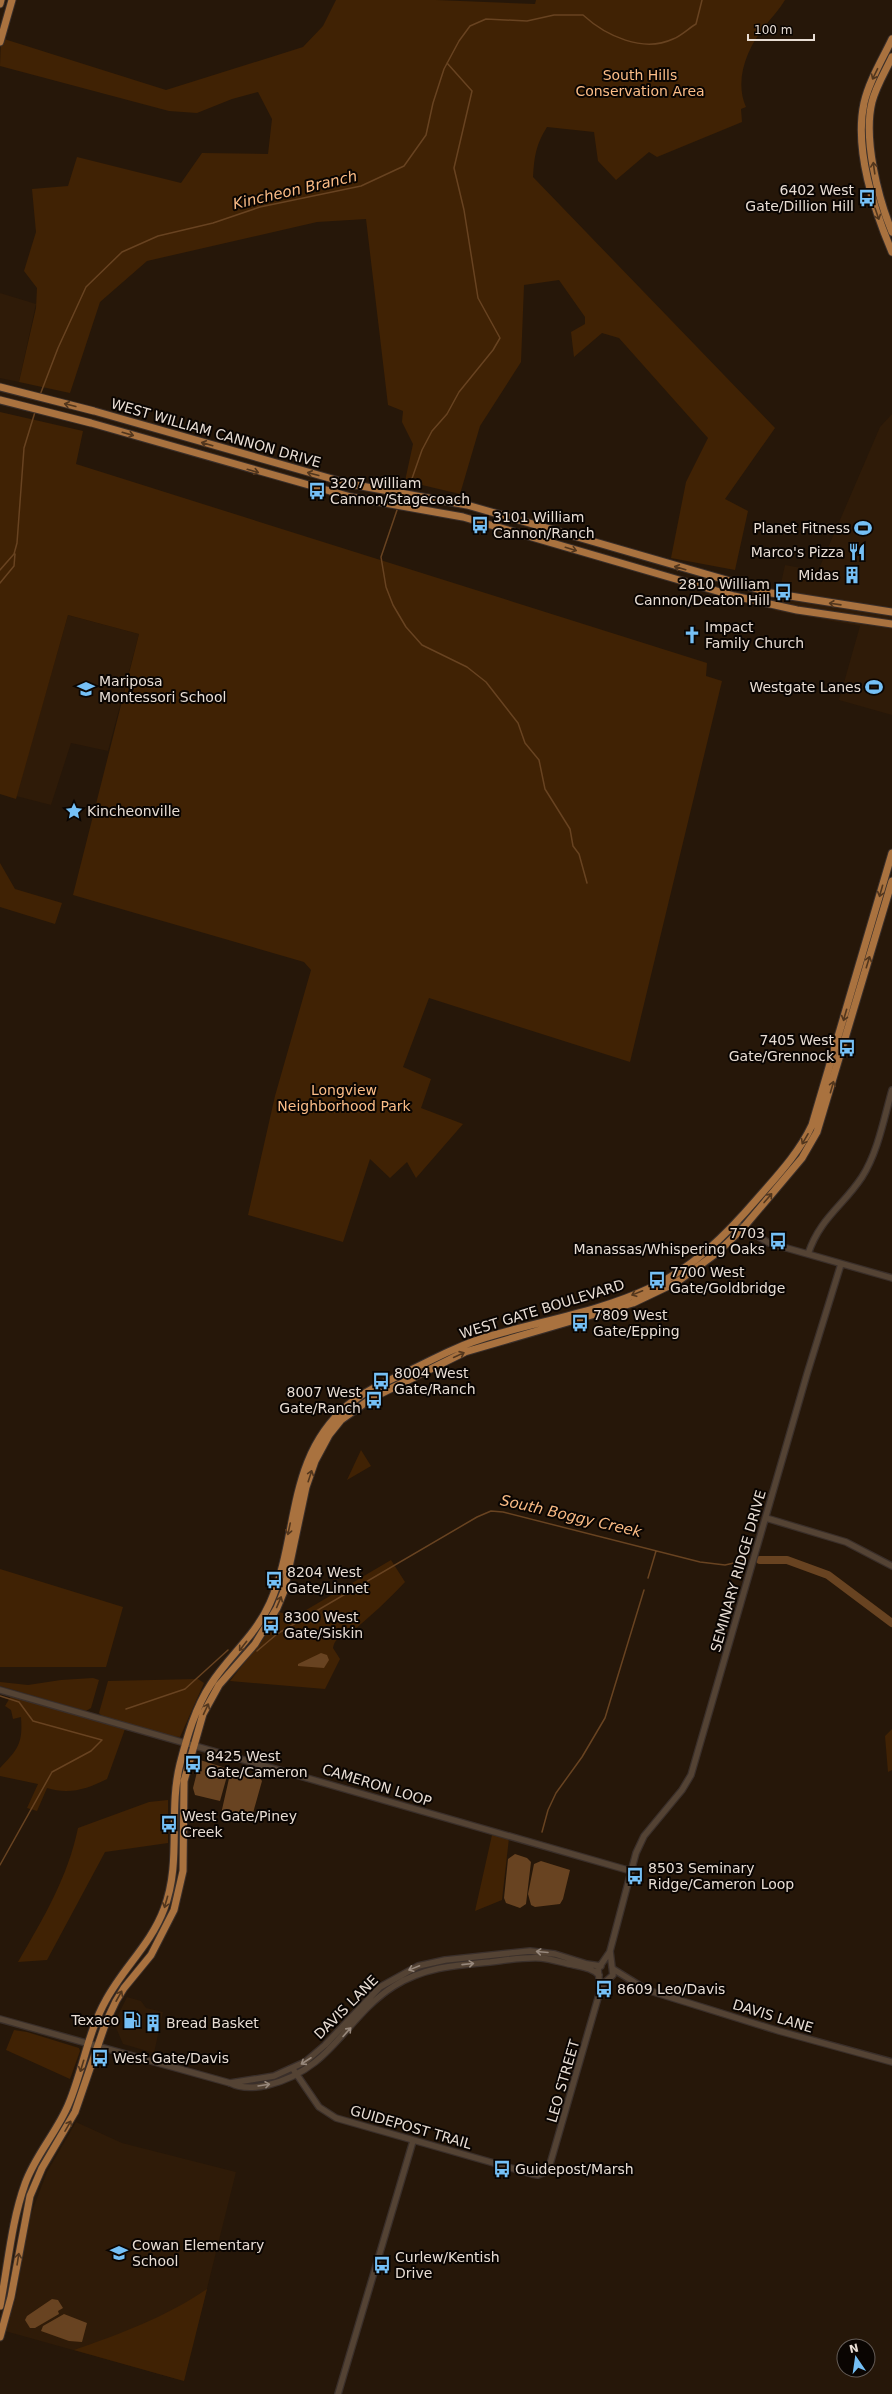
<svg xmlns="http://www.w3.org/2000/svg" width="892" height="2394" viewBox="0 0 892 2394" font-family="'DejaVu Sans',sans-serif">
<style>
.built{fill:#2f1b08}
.green{fill:#402204}
.water{fill:#684321}
.lines{fill:none;stroke-linecap:round;stroke-linejoin:round}
.stream{stroke:#684321;stroke-width:1.5}
.river{stroke:#684321;stroke-width:8}
.minor-casing{stroke:#3a2f2a;stroke-width:8}
.major-casing{stroke:#3a2f2a;stroke-width:9}
.minor{stroke:#544334;stroke-width:5.5}
.major{stroke:#a9723f;stroke-width:7}
.oneway{stroke:#52361d}
.oneway2{stroke:#97887c}
.labels{text-anchor:middle;stroke-width:4;stroke-linejoin:round;paint-order:stroke}
.park-label{font-size:14px;fill:#fcbd87;stroke:#0a0502}
.poi-label{font-size:14px;fill:#e8ddd4;stroke:#0a0502;text-anchor:start}
.street-label{font-size:14px;fill:#e8ddd4;stroke:#0a0502}
.water-label{font-size:15px;font-style:italic;fill:#f9ba84;stroke:#0a0502}
</style>
<rect width="100%" height="100%" fill="#261709"/>
<!-- built -->
<path class="built" d="M0,293l36,11 -17,78 -19,-4z
M892,414v301l-53,-15 21,-74 -85,-15 10,-46 33,6 62,-144z
M68,615l71,19 -31,117 -37,-8 -20,62 -35,-9z
M127,1997l14,4 5,7 17,4 -9,41 -31,-9 -9,-21z
M76,2122l46,21 114,29 -52,209 -179,-50 11,-34 12,-75 19,-50z"/>
<!-- green -->
<path class="green" d="M336,0h100l99,4 1,-4h249c-6,10 -14,18 -21,27 -17,22 -30,53 -18,80l-5,2 1,13 -85,35 -8,-5 -33,28 -18,-19 -4,-29 -47,-5c-11,17 -13,30 -14,50l242,251 -50,71 23,12 -13,59 -64,-12 15,-76 22,-44 -89,-100 -17,-5 -28,24 -3,-25 14,-8v-7l-26,-37 -35,5 -3,77 -41,64 -20,68 -55,-13 8,-37 -11,-22 1,-11 -15,-6 -22,-186 -49,3 -170,39 -47,41 -30,91 -51,-11 17,-74 1,-20 -13,-17 12,-39 -4,-43 36,-3 9,-29 104,26 21,-30 66,1 4,-35 -14,-27 -26,7 -35,14 -28,-2 -169,-45 1,-28 165,52 137,-43 20,-21z
M0,412l83,19 -7,33 631,199 -1,13 16,5 -92,381 -201,-64 -26,69 28,12 -10,29 42,16 -47,54 -9,-16 -17,16 -20,-19 -27,83 -95,-27 27,-119 36,-126 -7,-8 -231,-67 66,-261 -71,-19 -52,184 -16,-5z
M0,863l15,26 47,14 -7,21 -55,-17z
M361,1450l10,16 -24,14z
M391,1560l14,22c-18,19 -35,35 -55,51 -8,6 -14,2 -17,15l7,11 -15,30 -95,-8 39,-50 9,-19 18,4z
M0,1569l123,38 -17,60h-106z
M93,1678l6,2 -8,28 -5,3 -86,-25v-4l28,3 33,-5z
M198,1679l6,4 -24,54 -11,-1 -66,-19 -4,-4 9,-32z
M11,1696l114,33 -18,50c-20,10 -38,16 -60,9l-10,23 -10,-3 11,-24 -38,-8v-8c18,-19 23,-24 21,-51l-8,2 -2,-9 -6,-4z
M892,1729v41l-4,2 -3,-36z
M168,1800v43l-63,9 -58,108 -29,2c25,-43 50,-85 60,-134l71,-26z
M492,1835l17,3 -7,62 -27,11z
M14,2030l13,2 52,16 1,3 -10,28 -64,-29z
M207,2289l-23,92 -110,-31c46,-16 92,-33 133,-61z"/>
<!-- water -->
<path class="water" d="M321,1653l6,2 2,5 -5,8 -26,-2v-2z
M200,1760l29,9 -9,32 -25,-6 -2,-7z
M235,1770l25,8 2,3 -9,32 -2,-1 -2,8c-8,5 -22,1 -28,-6l9,-40z
M515,1854l12,4 4,4 -5,42 -6,4 -14,-5 -2,-5 4,-39z
M541,1861l29,9 -7,29 -3,5 -25,3 -4,-2 -3,-11 6,-30z
M52,2299l6,1 5,8 -5,3 1,3 -24,14h-5l-5,-8 2,-4z
M64,2314l23,9 -5,19 -13,-1 -28,-10 2,-5z"/>
<g class="lines">
<!-- stream -->
<path class="stream" d="M40,395l18,-47 28,-61 36,-35 36,-16 55,-13 47,-16 101,-21 43,-20 22,-31 7,-32 11,-34 15,-28 11,-15 16,-7 41,2 27,-6h29c23,21 60,38 90,24 8,-3 16,-11 23,-15l6,-24
M409,487l13,-37 10,-19 15,-17 12,-22 34,-42 7,-12 -22,-40 -14,-88 -10,-42 18,-77 -25,-28
M397,510l-16,47 5,30 7,18 13,22 16,18 45,22 19,15 32,41 7,20 14,17 6,29 25,40 3,17 6,8 8,29
M0,570l14,-16 3,-11 7,-95 11,-36
M0,583l14,-17 1,-12
M648,1578l8,-27
M257,1651l20,-17 200,-117 14,-6 12,1 197,50 25,3 22,-5
M0,1696l19,6 14,19 69,19 -11,11 -39,21 -52,93
M126,1709l59,-20 43,-39
M542,1832l6,-22 8,-17 26,-36 23,-39 39,-128"/>
<!-- river -->
<path class="river" d="M760,1560h27l41,15 64,48"/>
<!-- minor casing -->
<g class="minor-casing">
<path id="minor" d="M736,1223l33,20 123,35
M808,1254c12,-36 35,-48 54,-77 16,-25 22,-59 30,-87
M766,1518l80,24 46,24
M0,1690l631,181
M613,1969l34,21 132,41 113,31
M600,1988l-2,-19 11,-16
M0,2019l230,64c12,6 25,5 38,2 65,-16 77,-68 126,-99 30,-19 63,-21 96,-24 17,-2 34,-5 51,-4 11,1 22,5 33,7 9,2 18,3 25,10
M293,2069l26,38 17,11 196,56 6,1 10,-4 52,-180 4,-8 9,-8 -3,-24 26,-98 8,-17 38,-46 9,-15 116,-401 34,-110
M230,2083l44,-7 31,-14 20,-17 55,-58 38,-21 27,-6 85,-9 25,3 32,10 14,2
M338,2394l75,-253"/>
</g>
<!-- major casing -->
<g class="major-casing">
<path id="major" d="M0,4l1,-4
M892,39c-10,21 -23,42 -28,64 -10,46 10,107 28,149
M0,42l12,-42
M892,57c-7,15 -16,29 -20,45 -9,37 6,96 20,130
M0,387l94,24 256,73 117,21 304,88 121,19
M0,400l91,23 260,74 112,20 271,79 63,14 95,14
M0,2306c8,-40 11,-83 25,-122 10,-29 33,-53 44,-81 14,-34 19,-71 37,-103 17,-32 45,-56 58,-91 18,-47 4,-97 16,-145 7,-27 15,-56 31,-80 18,-28 45,-49 59,-81 30,-68 15,-144 78,-198 18,-15 40,-24 61,-34 28,-14 55,-28 85,-36 52,-15 107,-24 156,-47 44,-21 76,-53 107,-89 20,-23 42,-46 55,-74l80,-272
M0,2337l11,-40 19,-101 12,-28 33,-56 31,-90 10,-21 8,-13 27,-33 23,-45 9,-39 1,-90 19,-67 16,-29 36,-41 22,-36 7,-17 22,-104 9,-26 14,-26 12,-15 31,-22 93,-46 168,-49 44,-21 41,-30 25,-24 59,-70 15,-26 75,-251"/>
</g>
<!-- minor -->
<use href="#minor" class="minor"/>
<!-- major -->
<use href="#major" class="major"/>
</g>
<!-- one-way arrows -->
<defs><path id="oneway-shaft" d="M-6 0H5M1.5-3L5.5 0L1.5 3" fill="none" stroke-width="1.6" stroke-linecap="round" stroke-linejoin="round"/></defs>
<g class="oneway">
<use href="#oneway-shaft" transform="translate(875 74) rotate(116)"/>
<use href="#oneway-shaft" transform="translate(874 168) rotate(-98)"/>
<use href="#oneway-shaft" transform="translate(877 214) rotate(71)"/>
<use href="#oneway-shaft" transform="translate(70 405) rotate(-166)"/>
<use href="#oneway-shaft" transform="translate(128 434) rotate(16)"/>
<use href="#oneway-shaft" transform="translate(207 444) rotate(-164)"/>
<use href="#oneway-shaft" transform="translate(253 471) rotate(16)"/>
<use href="#oneway-shaft" transform="translate(313 474) rotate(-165)"/>
<use href="#oneway-shaft" transform="translate(571 549) rotate(17)"/>
<use href="#oneway-shaft" transform="translate(680 568) rotate(-164)"/>
<use href="#oneway-shaft" transform="translate(835 604) rotate(-172)"/>
<use href="#oneway-shaft" transform="translate(881 891) rotate(106)"/>
<use href="#oneway-shaft" transform="translate(868 962) rotate(-73)"/>
<use href="#oneway-shaft" transform="translate(845 1015) rotate(106)"/>
<use href="#oneway-shaft" transform="translate(832 1087) rotate(-74)"/>
<use href="#oneway-shaft" transform="translate(805 1139) rotate(120)"/>
<use href="#oneway-shaft" transform="translate(768 1198) rotate(-49)"/>
<use href="#oneway-shaft" transform="translate(637 1293) rotate(158)"/>
<use href="#oneway-shaft" transform="translate(459 1355) rotate(-25)"/>
<use href="#oneway-shaft" transform="translate(310 1476) rotate(-72)"/>
<use href="#oneway-shaft" transform="translate(289 1529) rotate(102)"/>
<use href="#oneway-shaft" transform="translate(279 1602) rotate(-67)"/>
<use href="#oneway-shaft" transform="translate(243 1646) rotate(128)"/>
<use href="#oneway-shaft" transform="translate(206 1709) rotate(-65)"/>
<use href="#oneway-shaft" transform="translate(166 1902) rotate(106)"/>
<use href="#oneway-shaft" transform="translate(119 1996) rotate(-61)"/>
<use href="#oneway-shaft" transform="translate(82 2066) rotate(107)"/>
<use href="#oneway-shaft" transform="translate(68 2126) rotate(-60)"/>
<use href="#oneway-shaft" transform="translate(18 2259) rotate(-81)"/>
</g>
<g class="oneway2">
<use href="#oneway-shaft" transform="translate(542 1952) rotate(-175)"/>
<use href="#oneway-shaft" transform="translate(468 1964) rotate(-6)"/>
<use href="#oneway-shaft" transform="translate(414 1968) rotate(158)"/>
<use href="#oneway-shaft" transform="translate(347 2032) rotate(-48)"/>
<use href="#oneway-shaft" transform="translate(306 2061) rotate(147)"/>
<use href="#oneway-shaft" transform="translate(264 2085) rotate(-9)"/>
</g>
<!-- icons -->
<defs>
<g id="bus-bare" transform="scale(1.38)"><path d="M-5-6H5V4H4V6H2V4H-2V6H-4V4H-5ZM-3.5-4V0h7V-4ZM-3.5 1.2v1.5H-2V1.2ZM2 1.2v1.5H3.5V1.2Z" fill="#75c0f6" stroke="#0a0502" stroke-width="2.5" paint-order="stroke"/></g>
<g id="stadium-bare" transform="scale(1.38)"><path d="M0-5a6.5 5 0 1 0 0 10a6.5 5 0 1 0 0-10ZM-3.5-1.8h7v3.6h-7Z" fill="#75c0f6" stroke="#0a0502" stroke-width="2.5" paint-order="stroke"/></g>
<g id="restaurant-bare" transform="scale(1.38)"><path d="M-5-6h1v4h1v-4h1v4h1v-4h1v5L-1.5 .5V6h-2V.5L-5-1ZM5-6V6H3V1.5H1.5Q1.5-4 5-6Z" fill="#75c0f6" stroke="#0a0502" stroke-width="2.5" paint-order="stroke"/></g>
<g id="building-bare" transform="scale(1.38)"><path d="M-4-6H4V6H1V3H-1V6H-4ZM-2.5-4.3h1.7v1.8h-1.7ZM.8-4.3h1.7v1.8H.8ZM-2.5-1h1.7V.8h-1.7ZM.8-1h1.7V.8H.8Z" fill="#75c0f6" stroke="#0a0502" stroke-width="2.5" paint-order="stroke"/></g>
<g id="church-bare" transform="scale(1.38)"><path d="M-1.2-6h2.4v3.5h3.3v2.4h-3.3V6h-2.4V-.1h-3.3v-2.4h3.3Z" fill="#75c0f6" stroke="#0a0502" stroke-width="2.5" paint-order="stroke"/></g>
<g id="school-bare" transform="scale(1.38)"><path d="M0-5L7-2L0 1L-7-2ZM-4 1L0 2.5L4 1V4Q0 6-4 4Z" fill="#75c0f6" stroke="#0a0502" stroke-width="2.5" paint-order="stroke"/></g>
<g id="sight-bare" transform="scale(1.38)"><path d="M0-6L1.8-2.2L6-1.7L2.9 1.2L3.7 5.4L0 3.3L-3.7 5.4L-2.9 1.2L-6-1.7L-1.8-2.2Z" fill="#75c0f6" stroke="#0a0502" stroke-width="2.5" paint-order="stroke"/></g>
<g id="fuel-bare" transform="scale(1.38)"><path d="M-5.5-6h7V0h2V4h1.3V-2.5L3-4.5l.8-.8L6-3V5H2.5V1h-1V6h-7ZM-4.2-4.7v3.2H.2V-4.7Z" fill="#75c0f6" stroke="#0a0502" stroke-width="2.5" paint-order="stroke"/></g>
</defs>
<g fill-rule="evenodd">
<use href="#bus-bare" x="867" y="198"/>
<use href="#bus-bare" x="317" y="491"/>
<use href="#bus-bare" x="480" y="525"/>
<use href="#stadium-bare" x="863" y="528"/>
<use href="#restaurant-bare" x="857" y="552"/>
<use href="#building-bare" x="852" y="575"/>
<use href="#bus-bare" x="783" y="592"/>
<use href="#church-bare" x="692" y="635"/>
<use href="#stadium-bare" x="874" y="687"/>
<use href="#school-bare" x="86" y="689"/>
<use href="#sight-bare" x="74" y="811"/>
<use href="#bus-bare" x="847" y="1048"/>
<use href="#bus-bare" x="778" y="1241"/>
<use href="#bus-bare" x="657" y="1280"/>
<use href="#bus-bare" x="580" y="1323"/>
<use href="#bus-bare" x="381" y="1381"/>
<use href="#bus-bare" x="374" y="1400"/>
<use href="#bus-bare" x="274" y="1580"/>
<use href="#bus-bare" x="271" y="1625"/>
<use href="#bus-bare" x="193" y="1764"/>
<use href="#bus-bare" x="169" y="1824"/>
<use href="#bus-bare" x="635" y="1876"/>
<use href="#bus-bare" x="604" y="1989"/>
<use href="#fuel-bare" x="132" y="2020"/>
<use href="#building-bare" x="153" y="2023"/>
<use href="#bus-bare" x="100" y="2058"/>
<use href="#bus-bare" x="502" y="2169"/>
<use href="#school-bare" x="119" y="2253"/>
<use href="#bus-bare" x="382" y="2265"/>
</g>
<g class="labels">
<!-- park labels -->
<g class="park-label">
<text x="640" y="80">South Hills<tspan x="640" dy="16">Conservation Area</tspan></text>
<text x="344" y="1095">Longview<tspan x="344" dy="16">Neighborhood Park</tspan></text>
</g>
<!-- poi labels -->
<g class="poi-label">
<text x="854" y="195" text-anchor="end">6402 West<tspan x="854" dy="16">Gate/Dillion Hill</tspan></text>
<text x="330" y="488">3207 William<tspan x="330" dy="16">Cannon/Stagecoach</tspan></text>
<text x="493" y="522">3101 William<tspan x="493" dy="16">Cannon/Ranch</tspan></text>
<text x="850" y="533" text-anchor="end">Planet Fitness</text>
<text x="844" y="557" text-anchor="end">Marco's Pizza</text>
<text x="839" y="580" text-anchor="end">Midas</text>
<text x="770" y="589" text-anchor="end">2810 William<tspan x="770" dy="16">Cannon/Deaton Hill</tspan></text>
<text x="705" y="632">Impact<tspan x="705" dy="16">Family Church</tspan></text>
<text x="99" y="686">Mariposa<tspan x="99" dy="16">Montessori School</tspan></text>
<text x="861" y="692" text-anchor="end">Westgate Lanes</text>
<text x="87" y="816">Kincheonville</text>
<text x="834" y="1045" text-anchor="end">7405 West<tspan x="834" dy="16">Gate/Grennock</tspan></text>
<text x="765" y="1238" text-anchor="end">7703<tspan x="765" dy="16">Manassas/Whispering Oaks</tspan></text>
<text x="670" y="1277">7700 West<tspan x="670" dy="16">Gate/Goldbridge</tspan></text>
<text x="593" y="1320">7809 West<tspan x="593" dy="16">Gate/Epping</tspan></text>
<text x="394" y="1378">8004 West<tspan x="394" dy="16">Gate/Ranch</tspan></text>
<text x="361" y="1397" text-anchor="end">8007 West<tspan x="361" dy="16">Gate/Ranch</tspan></text>
<text x="287" y="1577">8204 West<tspan x="287" dy="16">Gate/Linnet</tspan></text>
<text x="284" y="1622">8300 West<tspan x="284" dy="16">Gate/Siskin</tspan></text>
<text x="206" y="1761">8425 West<tspan x="206" dy="16">Gate/Cameron</tspan></text>
<text x="182" y="1821">West Gate/Piney<tspan x="182" dy="16">Creek</tspan></text>
<text x="648" y="1873">8503 Seminary<tspan x="648" dy="16">Ridge/Cameron Loop</tspan></text>
<text x="617" y="1994">8609 Leo/Davis</text>
<text x="119" y="2025" text-anchor="end">Texaco</text>
<text x="166" y="2028">Bread Basket</text>
<text x="113" y="2063">West Gate/Davis</text>
<text x="515" y="2174">Guidepost/Marsh</text>
<text x="132" y="2250">Cowan Elementary<tspan x="132" dy="16">School</tspan></text>
<text x="395" y="2262">Curlew/Kentish<tspan x="395" dy="16">Drive</tspan></text>
</g>
<!-- street labels -->
<g class="street-label">
<text transform="translate(216 433) rotate(16)" y="5">WEST WILLIAM CANNON DRIVE</text>
<text transform="translate(542 1309) rotate(-17)" y="5">WEST GATE BOULEVARD</text>
<text transform="translate(738 1571) rotate(-74)" y="5">SEMINARY RIDGE DRIVE</text>
<text transform="translate(377 1785) rotate(17)" y="5">CAMERON LOOP</text>
<text transform="translate(346 2007) rotate(-45)" y="5">DAVIS LANE</text>
<text transform="translate(773 2016) rotate(17)" y="5">DAVIS LANE</text>
<text transform="translate(563 2081) rotate(-74)" y="5">LEO STREET</text>
<text transform="translate(411 2127) rotate(16)" y="5">GUIDEPOST TRAIL</text>
</g>
<!-- water labels -->
<g class="water-label">
<text transform="translate(295 190) rotate(-13)" y="5">Kincheon Branch</text>
<text transform="translate(571 1516) rotate(13)" y="5">South Boggy Creek</text>
</g>
</g>
<!-- north arrow -->
<g transform="translate(856 2358) rotate(347)"><circle r="19" fill="#0a0502" stroke="#635b56"/>
<path d="M0-3L7 15L0 10L-7 15Z" fill="#75c0f6"/>
<text y="-6" font-size="11" font-weight="bold" text-anchor="middle" fill="#e8ddd4">N</text>
</g>
<!-- scale -->
<path d="M748 34v6h66v-6" fill="none" stroke="#e8ddd4" stroke-width="2"/>
<text x="754" y="34" font-size="12" fill="#e8ddd4" stroke="#0a0502" stroke-width="3" paint-order="stroke">100 m</text>
</svg>
